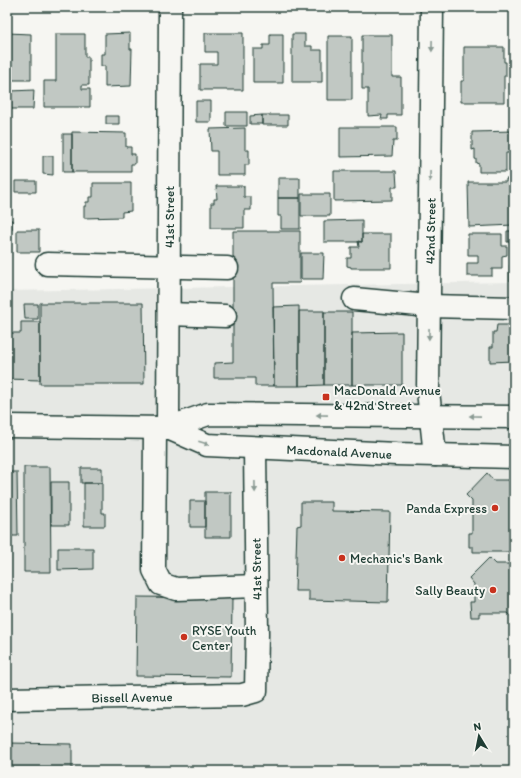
<svg xmlns="http://www.w3.org/2000/svg" width="521" height="778" viewBox="0 0 521 778" font-family="Itim,sans-serif">
<style>
.built{fill:#e6e8e4}
.building{fill:#c1c8c3;stroke:#1f3d34}
.lines{fill:none;stroke-linecap:round;stroke-linejoin:round}
.minor-casing{stroke:#1f3d34;stroke-width:25}
.minor{stroke:#f6f6f2;stroke-width:22}
.oneway{fill:#8a9a93}
.poi-dot{fill:#c8321e;stroke:#f6f6f2;stroke-width:1.5}
.labels{text-anchor:middle;stroke-width:4;stroke-linejoin:round;paint-order:stroke}
.street-label{font-size:13px;fill:#1f3d34;stroke:#f6f6f2}
.poi-label{font-size:13px;fill:#1f3d34;stroke:#f6f6f2;text-anchor:start}
</style>
<rect width="100%" height="100%" fill="#f6f6f2"/>
<filter id="ink" filterUnits="userSpaceOnUse"><feTurbulence type="fractalNoise" baseFrequency=".025" numOctaves="2"/><feDisplacementMap in="SourceGraphic" scale="8" xChannelSelector="R" yChannelSelector="G"/><feConvolveMatrix kernelMatrix="1 2 1 2 8 2 1 2 1" color-interpolation-filters="sRGB"/></filter>
<g filter="url(#ink)">
<!-- built -->
<path class="built" d="M514,282v489h-507v-480z"/>
<!-- building -->
<path class="building" d="M7,33l24,1v46h-24z
M130,33v16h2l-1,37 -26,1v-21h-4v-12h4v-20z
M205,33h38v57h-43v-26h17v-12h-12z
M56,34h29v23h4v28h-7v4h8v18h-46v-26h12z
M270,34h13v49h-30v-34h10v-4h7z
M292,34h13v12h7v4h10v32h-30z
M362,35h30v42h9v38h-13v4h-7l1,-4 -14,1v-27h-6z
M328,36h24v64h-24z
M512,40h2v67h-2z
M464,47h40v15h2v14h-2v26h-43v-21h3z
M34,90l-1,19h-22v-18z
M196,101h15v21h-15z
M226,112h21v14h-21z
M262,115v9h-12v-8z
M262,115h26v10h-26z
M106,116h13v8h-13z
M340,127h57v14h-4l-1,15 -52,1z
M245,128v22h4v15h-4v10h-28v-24h-6l-1,-22z
M514,131v20l-1,2h-7v19h-27v-8l-3,-1v-4h-1v-10l-3,1v-18z
M72,132l54,1v14h5v7h4v10h-4v8h-59z
M63,134h9v38h-9z
M43,156h10v19l-10,-1z
M334,171h62l1,16h-5v13l-58,1z
M278,178h22v20h-22z
M506,179h8v46l-45,2 -1,-45h38z
M15,181h21v11h-21z
M93,183h38v28l-9,1v5l-38,1v-12h2v-4h3v-5h4z
M216,186h28v11h7v13h-7v18h-33v-25h3v-4h3z
M301,194h29v22h-29z
M278,198h22v31h-19v-13h-3z
M7,220h5v9h-5z
M362,220v22h-38v-21z
M17,230h22v22h-22z
M233,231h67v52h-27l1,103h-19v-8h-41v-15l19,-1z
M507,231h7v11h-7z
M362,234h29v34h-40v-1l-4,-1v-8h4v-11h8l-1,-6 4,1z
M468,234h34v12h5v9l-5,1v13h-10v7h-25v-13h11v-8h-10z
M301,253h23l-1,26h-22z
M510,265h4v16h-4z
M40,303h103l1,81h-104z
M24,304h14v15h-13z
M299,306v80h-25l-1,-79z
M299,311h25v74l-25,1z
M324,312h28v73h-28z
M21,322h19v58l-33,-1v-46h14z
M497,325h17v36l-24,1v-15h3v-15h3z
M402,332v53h-50v-52z
M24,467h26l1,105h-27z
M81,468h21v15h-21z
M7,472h10l1,64h-11z
M487,473l6,7h21v72h-41v-5h-4v-14h3v-32l-6,-6z
M51,482h18v43h-18z
M84,483h18v30h3v13h-21z
M205,492h26v45h-26z
M190,501h15v26h-15z
M301,502h31v9l58,1 -2,90 -79,-2v-9h-14l2,-65 4,-1z
M58,548h35v21l-35,1z
M489,558l6,6h19v55l-6,-6h-29v4h-8l-1,-15h4v-18l-5,-6z
M137,597l95,1 -1,79 -95,-1z
M7,743l65,1v27h-65z"/>
<g class="lines">
<!-- minor casing -->
<g class="minor-casing">
<g id="minor">
<path d="M432,7l-4,384 7,64"/>
<path d="M47,264l180,4"/>
<path d="M354,299l75,7 85,2"/>
<path d="M169,314l56,2"/>
<path d="M7,426l161,2 40,-14 306,3"/>
<path d="M155,428l-1,142 7,14 15,5 80,-3"/>
<path id="s1" d="M168,428l2,-421"/>
<path id="s2" d="M168,428l39,17 189,9 118,3"/>
<path id="s3" d="M7,699l235,-4 14,-4 1,-57 -2,-186"/>
</g>
</g>
<!-- minor -->
<use href="#minor" class="minor"/>
</g>
<!-- one-way arrows -->
<defs><path id="oneway-solid" d="M-6-.8H1V-3.2L6.5 0L1 3.2V.8H-6Z"/></defs>
<g class="oneway">
<use href="#oneway-solid" transform="translate(432 46) rotate(91)"/>
<use href="#oneway-solid" transform="translate(430 176) rotate(91)"/>
<use href="#oneway-solid" transform="translate(429 334) rotate(91)"/>
<use href="#oneway-solid" transform="translate(322 415) rotate(-179)"/>
<use href="#oneway-solid" transform="translate(475 416) rotate(-179)"/>
<use href="#oneway-solid" transform="translate(204 443) rotate(18)"/>
<use href="#oneway-solid" transform="translate(255 487) rotate(89)"/>
</g>
</g>
<!-- markers -->
<g class="poi-dot">
<rect x="322" y="393" width="8" height="8" rx="2"/>
<circle cx="495" cy="508" r="4"/>
<circle cx="342" cy="558" r="4"/>
<circle cx="493" cy="590" r="4"/>
<circle cx="184" cy="637" r="4"/>
</g>
<g class="labels">
<!-- street labels -->
<g class="street-label">
<text dy="5" stroke="none"><textPath href="#s1" startOffset="211">41st Street</textPath></text>
<text transform="translate(430 231) rotate(-89)" y="5">42nd Street</text>
<text dy="5" stroke="none"><textPath href="#s2" startOffset="175">Macdonald Avenue</textPath></text>
<text transform="translate(256 569) rotate(-91)" y="5">41st Street</text>
<text dy="5" stroke="none"><textPath href="#s3" startOffset="125">Bissell Avenue</textPath></text>
</g>
<!-- poi labels -->
<g class="poi-label">
<text x="334" y="395">MacDonald Avenue<tspan x="334" dy="15">&amp; 42nd Street</tspan></text>
<text x="487" y="513" text-anchor="end">Panda Express</text>
<text x="350" y="563">Mechanic's Bank</text>
<text x="485" y="595" text-anchor="end">Sally Beauty</text>
<text x="192" y="635">RYSE Youth<tspan x="192" dy="15">Center</tspan></text>
</g>
</g>
<!-- margin -->
<rect width="521" height="778" fill="none" stroke="#f6f6f2" stroke-width="24"/>
<rect x="12" y="12" width="497" height="754" fill="none" stroke="#1f3d34" stroke-width="1.5" filter="url(#ink)"/>
<!-- north arrow -->
<g transform="translate(479 736) rotate(350)" stroke="#f6f6f2" stroke-width="3" paint-order="stroke">
<path d="M0-3L7 15L0 10L-7 15Z" fill="#1f3d34"/>
<text y="-6" font-size="11" font-weight="bold" text-anchor="middle" fill="#1f3d34">N</text>
</g>
</svg>
